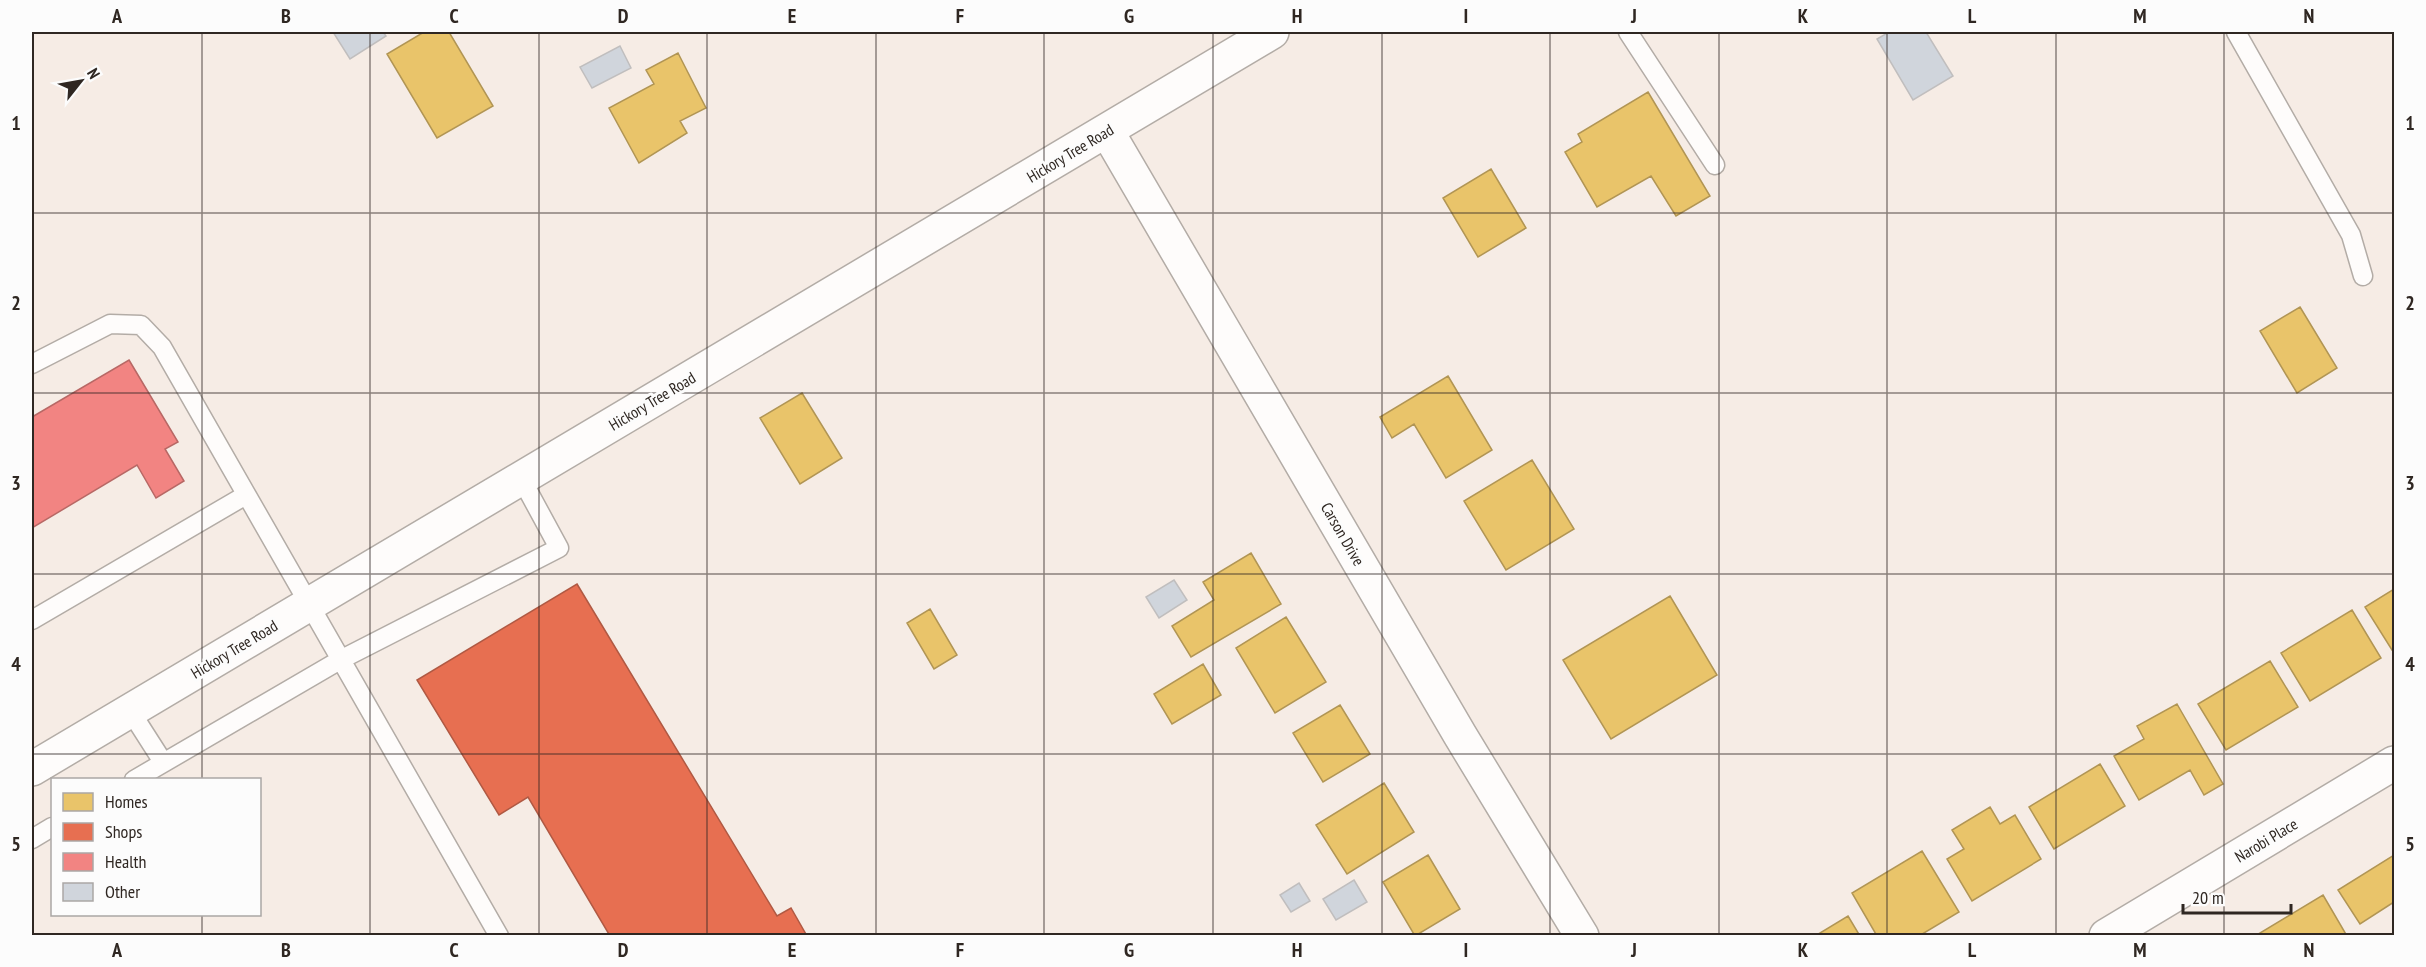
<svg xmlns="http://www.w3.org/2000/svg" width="2426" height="967" viewBox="0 0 2426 967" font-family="'PT Sans Narrow',sans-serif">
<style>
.homes{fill:#e9c46a;stroke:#b19554;stroke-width:1.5}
.shops{fill:#e76f51;stroke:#b05943;stroke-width:1.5}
.health{fill:#f28482;stroke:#b86865;stroke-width:1.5}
.building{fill:#d0d5dc;stroke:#c0bebe;stroke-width:1.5}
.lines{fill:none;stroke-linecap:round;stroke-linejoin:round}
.lane-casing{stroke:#b3aca6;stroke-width:21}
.street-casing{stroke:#b3aca6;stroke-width:36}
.secondary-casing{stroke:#b3aca6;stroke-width:36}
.lane{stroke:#fefcfb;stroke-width:18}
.street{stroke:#fefcfb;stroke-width:33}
.secondary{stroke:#fefcfb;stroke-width:33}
.grid{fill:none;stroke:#2f2722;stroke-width:1.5;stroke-opacity:0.55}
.labels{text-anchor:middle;stroke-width:6;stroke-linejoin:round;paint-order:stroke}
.street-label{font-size:16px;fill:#2f2722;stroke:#fcfcfc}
.neatline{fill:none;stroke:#2f2722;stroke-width:2}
.grid-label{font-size:20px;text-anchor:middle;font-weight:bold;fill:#2f2722}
</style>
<rect width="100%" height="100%" fill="#f6ece5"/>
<!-- homes -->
<path class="homes" d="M424,32h25l44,74 -56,32 -50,-84z
M678,53l28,55 -26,13 7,12 -48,30 -30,-55 45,-24 -8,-14z
M1648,92l62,104 -34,20 -25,-40 -54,31 -32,-55 17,-10 -4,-8z
M1491,169l35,59 -48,29 -35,-59z
M2300,307l37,61 -40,25 -37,-62z
M1448,376l44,74 -46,28 -32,-54 -22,14 -12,-21z
M802,393l40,65 -42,26 -40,-66z
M1532,460l42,69 -68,41 -42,-69z
M1251,553l30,51 -90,53 -19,-31 42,-26 -11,-18z
M2394,589v60l-2,1 -27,-43z
M1670,596l47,79 -106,64 -48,-79z
M930,609l27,46 -23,14 -27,-46z
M2352,610l29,48 -71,43 -29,-48z
M1286,617l40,65 -51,31 -39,-65z
M2270,661l28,46 -72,43 -28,-46z
M1203,664l18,31 -49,29 -18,-30z
M2177,704l46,80 -19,11 -14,-25 -51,30 -25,-44 30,-17 -7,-13z
M1340,705l30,49 -47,28 -30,-49z
M2100,764l25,42 -71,43 -25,-42z
M1384,783l30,49 -67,42 -31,-49z
M1990,807l10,17 15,-9 26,44 -69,42 -25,-42 17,-10 -12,-19z
M1922,851l37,61 -40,24h-42l-25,-43z
M1428,855l32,54 -45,27 -32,-54z
M2394,855v47l-34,22 -22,-34z
M2323,895l24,41h-92z
M1848,916l12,20h-45z"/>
<!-- shops -->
<path class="shops" d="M577,584l200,332 14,-8 16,28h-197l-82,-139 -29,18 -82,-135z"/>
<!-- health -->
<path class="health" d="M129,360l49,82 -13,7 19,32 -28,17 -19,-33 -105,63v-111z"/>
<!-- building -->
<path class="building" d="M333,32h50l3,4 -36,23z
M1889,32h37l27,44 -40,24 -36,-61z
M620,46l11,22 -39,20 -12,-21z
M1174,580l13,20 -28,18 -13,-21z
M1354,880l13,22 -31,18 -13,-21z
M1299,883l11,18 -19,11 -11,-17z"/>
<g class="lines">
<!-- lane casing -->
<g class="lane-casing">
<path id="lane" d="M1628,32l87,133
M2236,32l115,203 12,41
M32,364l78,-40 31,1 21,22 337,589
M32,620l214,-125
M131,712l32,50
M134,780l206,-120 219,-112 -38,-70
M32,839l20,-12"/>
</g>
<!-- street casing -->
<g class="street-casing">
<path id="street" d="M1107,131l353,604 122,201
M2106,936l288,-173"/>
</g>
<!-- secondary casing -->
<g class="secondary-casing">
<path id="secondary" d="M32,769l1240,-737"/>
</g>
<!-- lane -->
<use href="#lane" class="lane"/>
<!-- street -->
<use href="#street" class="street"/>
<!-- secondary -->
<use href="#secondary" class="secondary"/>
</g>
<!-- grid -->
<path class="grid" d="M202,32v748M370,32v904M539,32v904M707,32v904M876,32v904M1044,32v904M1213,32v904M1382,32v904M1550,32v904M1719,32v904M1887,32v904M2056,32v904M2224,32v904M32,213h2362M32,393h2362M32,574h2362M32,754h2362M202,914v22"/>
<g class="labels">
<!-- street labels -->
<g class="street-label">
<text transform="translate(1070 153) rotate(-31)" y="6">Hickory Tree Road</text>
<text transform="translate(652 401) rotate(-31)" y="6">Hickory Tree Road</text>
<text transform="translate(1343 534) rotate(60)" y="6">Carson Drive</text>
<text transform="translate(234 649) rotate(-31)" y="6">Hickory Tree Road</text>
<text transform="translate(2266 840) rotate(-31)" y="6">Narobi Place</text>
</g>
</g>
<!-- border -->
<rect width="2426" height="967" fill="none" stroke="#fcfcfc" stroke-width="66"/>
<!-- legend -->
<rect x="51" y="778" width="210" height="138" fill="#fcfcfc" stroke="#aaa7a5" stroke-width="1.5"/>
<rect x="63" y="793" width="30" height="18" fill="#e9c46a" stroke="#aaa7a5" stroke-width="1.5"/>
<text x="105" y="808" font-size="18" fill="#2f2722">Homes</text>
<rect x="63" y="823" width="30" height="18" fill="#e76f51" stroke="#aaa7a5" stroke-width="1.5"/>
<text x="105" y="838" font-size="18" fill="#2f2722">Shops</text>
<rect x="63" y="853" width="30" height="18" fill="#f28482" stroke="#aaa7a5" stroke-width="1.5"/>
<text x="105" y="868" font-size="18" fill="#2f2722">Health</text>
<rect x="63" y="883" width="30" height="18" fill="#d0d5dc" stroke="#aaa7a5" stroke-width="1.5"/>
<text x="105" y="898" font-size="18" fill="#2f2722">Other</text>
<!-- north arrow -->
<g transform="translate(81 81) rotate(59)" stroke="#fcfcfc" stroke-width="4.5" paint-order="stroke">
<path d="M0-4.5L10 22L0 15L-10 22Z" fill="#2f2722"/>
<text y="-9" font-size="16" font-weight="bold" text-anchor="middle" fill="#2f2722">N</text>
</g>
<!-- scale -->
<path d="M2183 904v9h108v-9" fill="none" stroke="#2f2722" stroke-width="3"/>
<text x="2192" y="904" font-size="18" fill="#2f2722" stroke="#fcfcfc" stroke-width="4.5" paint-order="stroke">20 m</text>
<rect x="33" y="33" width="2360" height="901" class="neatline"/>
<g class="grid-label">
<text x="117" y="23">A</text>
<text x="286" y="23">B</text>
<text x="454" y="23">C</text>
<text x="623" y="23">D</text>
<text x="792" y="23">E</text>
<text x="960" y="23">F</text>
<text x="1129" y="23">G</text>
<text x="1297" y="23">H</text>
<text x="1466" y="23">I</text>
<text x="1634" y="23">J</text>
<text x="1803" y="23">K</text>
<text x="1972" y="23">L</text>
<text x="2140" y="23">M</text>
<text x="2309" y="23">N</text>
<text x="16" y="130">1</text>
<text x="2410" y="130">1</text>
<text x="16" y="310">2</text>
<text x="2410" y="310">2</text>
<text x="16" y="490">3</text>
<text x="2410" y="490">3</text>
<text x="16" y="671">4</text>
<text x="2410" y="671">4</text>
<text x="16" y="851">5</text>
<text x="2410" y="851">5</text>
<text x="117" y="957">A</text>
<text x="286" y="957">B</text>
<text x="454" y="957">C</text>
<text x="623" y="957">D</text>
<text x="792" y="957">E</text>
<text x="960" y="957">F</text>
<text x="1129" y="957">G</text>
<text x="1297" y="957">H</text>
<text x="1466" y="957">I</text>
<text x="1634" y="957">J</text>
<text x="1803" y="957">K</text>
<text x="1972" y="957">L</text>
<text x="2140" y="957">M</text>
<text x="2309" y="957">N</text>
</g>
</svg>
